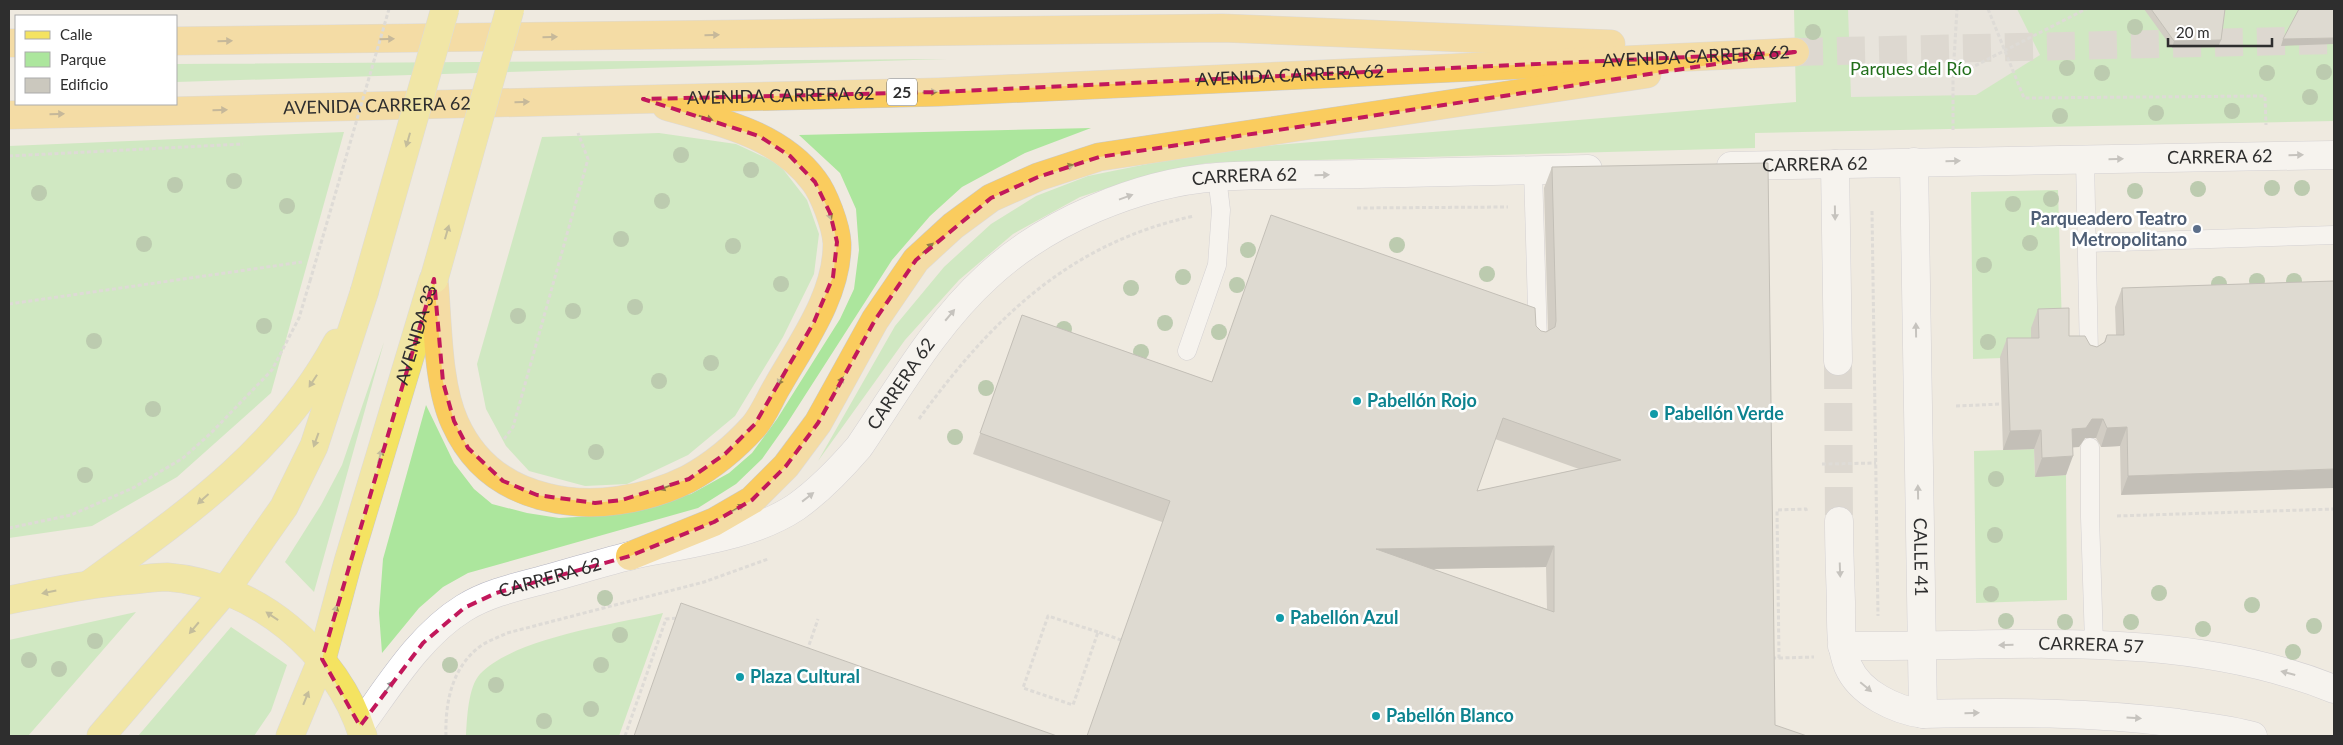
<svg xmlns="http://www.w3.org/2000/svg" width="2343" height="745" viewBox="0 0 2343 745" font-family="Lato,sans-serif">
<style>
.green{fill:#ace69d}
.plaza{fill:#dfddd7}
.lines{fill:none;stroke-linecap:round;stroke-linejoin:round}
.tertiary-tunnel{stroke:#c8c4bc;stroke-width:28;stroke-dasharray:28 14;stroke-linecap:butt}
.trunk-tunnel{stroke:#c8c4bc;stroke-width:28;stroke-dasharray:28 14;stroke-linecap:butt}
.service-casing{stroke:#b4b4c1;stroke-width:19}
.tertiary-casing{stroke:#b4b4c1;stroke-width:29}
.primary-casing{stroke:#c9c9c9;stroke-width:29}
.trunk-casing{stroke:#c9c9c9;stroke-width:29}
.path{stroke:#c9c9c9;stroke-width:3;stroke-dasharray:4 2.5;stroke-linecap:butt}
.service{stroke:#fff;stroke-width:18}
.tertiary{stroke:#fff;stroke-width:28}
.primary{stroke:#f4e361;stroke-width:28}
.trunk{stroke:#facc5e;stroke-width:28}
.primary-bridge-casing{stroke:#c9c9c9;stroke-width:29;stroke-linecap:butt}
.path-bridge{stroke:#c9c9c9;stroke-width:3;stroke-dasharray:4 2.5;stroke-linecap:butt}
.primary-bridge{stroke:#f4e361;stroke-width:28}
.tree{fill:#7ea673}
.wall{fill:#afaca3;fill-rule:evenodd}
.shaded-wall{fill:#8e8c85}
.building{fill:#cbc8be;stroke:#8e8c85;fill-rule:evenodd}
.oneway{fill:#947d46}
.oneway2{fill:#918848}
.oneway3{fill:#969696}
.marked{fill:none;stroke:#c2185b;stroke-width:4;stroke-dasharray:10 6;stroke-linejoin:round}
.service-dot{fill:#5c6f8a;stroke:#fff;stroke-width:2}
.culture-dot{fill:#0f9aa8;stroke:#fff;stroke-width:2}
.labels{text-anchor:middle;stroke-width:5;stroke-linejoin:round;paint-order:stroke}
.shield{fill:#fff;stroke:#6d6d6d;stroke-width:1}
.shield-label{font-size:16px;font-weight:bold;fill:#2e2e2e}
.street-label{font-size:18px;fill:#2e2e2e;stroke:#fff}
.park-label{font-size:18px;fill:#216e1a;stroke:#fff}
.service-label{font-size:18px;font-weight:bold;fill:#4e5e75;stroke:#fff;text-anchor:end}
.culture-label{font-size:18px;font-weight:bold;fill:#0d838f;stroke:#fff;text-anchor:start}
</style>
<rect width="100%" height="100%" fill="#efeae0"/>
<!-- green -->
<path class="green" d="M1794,9h540v112l-579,12v15l-548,15 -69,15 -58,19 -67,37 -54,46 -54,60 -87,121 77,-135 49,-59 47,-43 45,-28 52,-20 74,-15 103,-15 531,-44z
M947,59l-771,23v-18z
M1091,128l-66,25 -63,34 -32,29 -38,44 -106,165 -24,34 -26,25 -38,24 -230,65 -25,14 -24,21 -37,45 -3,-40 4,-54 43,-154 28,58 20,26 18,15 35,9 32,5 34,-2 98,-22 38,-21 23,-20 25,-34 63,-100 14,-30 5,-39 -3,-41 -16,-36 -41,-38z
M344,132l-73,261 -94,84 -85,49 -83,12v-392z
M659,133l77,11 43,20 28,36 12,34 -5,40 -31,63 -48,79 -47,39 -61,29 -42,2 -56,-15 -23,-25 -20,-37 -9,-45 65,-227z
M2058,190l4,137 -30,30 -59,2 -2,-167z
M384,342l-70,250 -29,-30 36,-57 21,-40z
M2034,449l1,27 31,-1 1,125 -91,3 -2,-152z
M136,612l-108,124h-19v-96z
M663,613l-44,123h-153c1,-17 2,-49 14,-62 34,-36 135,-50 183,-61z
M231,627l56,38 -16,46 -17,25h-116z"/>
<!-- plaza -->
<path class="plaza" d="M1848,9h169l23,46 -64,40 -125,2z"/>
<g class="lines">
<!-- tertiary-tunnel -->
<path class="tertiary-tunnel" d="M1838,361l1,160"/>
<!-- trunk-tunnel -->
<path class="trunk-tunnel" d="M1795,52l539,-12"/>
<!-- service casing -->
<g class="service-casing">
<path id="service" d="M2085,159l4,196
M1533,170l5,172
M2087,243l247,-8
M1187,351l30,-86 4,-55 -4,-33
M2090,447v70l4,126"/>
</g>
<!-- tertiary casing -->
<g class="tertiary-casing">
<g id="tertiary">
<path id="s1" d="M1914,162l9,552"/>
<path d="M1835,164l3,197"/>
<path id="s2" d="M1731,166l603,-11"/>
<path d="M1839,521c0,27 1,54 2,81 0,22 -1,44 7,64 12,28 48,44 75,48 85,-2 170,-2 255,9 25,4 50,6 75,13"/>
<path id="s3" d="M1842,646c165,2 335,-20 492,43"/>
<path id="s4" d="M360,726c30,-41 60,-91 104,-118 26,-16 57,-22 86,-30 29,-8 58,-17 87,-24 52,-11 114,-17 159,-47 24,-17 44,-38 63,-60 40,-59 76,-123 129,-171 58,-54 150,-93 229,-99 47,-3 96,-2 143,-3 76,-2 152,-4 228,-5"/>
</g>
</g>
<!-- primary casing -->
<g class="primary-casing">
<g id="primary">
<path d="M91,583c96,-69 188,-133 246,-240"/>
<path d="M9,600c41,-8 82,-17 124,-20 11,-1 23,-3 34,-3 89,7 170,75 196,159"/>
<path d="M101,736l124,-145 59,-84 30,-61 50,-153"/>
<path id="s5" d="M290,736l32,-77 26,-97 85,-282"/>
</g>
</g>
<!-- trunk casing -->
<g class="trunk-casing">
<g id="trunk">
<path d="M176,41l1046,-13 389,16"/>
<path d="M9,43h7"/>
<path id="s6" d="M9,115l930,-23 856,-40"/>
<path d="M434,279c4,43 3,105 21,144 18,40 49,64 91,74 46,12 100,3 142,-18 24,-13 48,-33 66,-53 10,-12 16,-28 24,-41 24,-42 60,-91 59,-142 -1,-17 -13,-49 -23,-62 -35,-47 -95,-59 -148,-75"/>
<path d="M630,556l84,-34 38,-22 34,-34 32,-43 57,-103 41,-60 37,-34 38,-28 47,-21 61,-20 548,-83"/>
</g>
</g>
<!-- path -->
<path class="path" d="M1988,9l36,89 241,-2 1,29
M1953,76l4,-67
M1953,130v-53l133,-68
M9,156l234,-12
M1357,208l151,-1
M1872,211l6,405
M9,304l293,-42
M1956,406l45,-2
M919,419c73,-100 150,-176 275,-203
M504,439l9,-12 75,-268 -10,-26
M1822,464l54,-1
M2117,516l217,-7
M9,528l62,-13 62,-27 50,-30 28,-25 61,-63 27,-52 11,-37
M1098,632l-50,-16 -25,72 50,17 25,-73 23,8
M807,651l11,-32
M1772,658h7l-2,-148 29,-1 1,4
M1779,658l35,-1
M446,736c-1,-34 6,-70 36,-91 8,-5 17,-8 25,-12l197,-51 64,-23
M625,736l41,-117 13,-1"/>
<!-- service -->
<use href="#service" class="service"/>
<!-- tertiary -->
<use href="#tertiary" class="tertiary"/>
<!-- primary -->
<use href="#primary" class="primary"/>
<!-- trunk -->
<use href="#trunk" class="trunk"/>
<!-- primary-bridge casing -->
<g class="primary-bridge-casing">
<path id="primary-bridge" d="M434,279l76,-270
M364,293l81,-284"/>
</g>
<!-- path-bridge -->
<path class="path-bridge" d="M310,281l79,-272"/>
<!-- primary-bridge -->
<use href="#primary-bridge" class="primary-bridge"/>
</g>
<!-- trees -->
<g class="tree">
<circle cx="2135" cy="27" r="8"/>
<circle cx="1813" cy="32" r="8"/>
<circle cx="2067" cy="68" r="8"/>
<circle cx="2324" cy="72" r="8"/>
<circle cx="2102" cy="73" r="8"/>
<circle cx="2267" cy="73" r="8"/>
<circle cx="2310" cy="97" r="8"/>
<circle cx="2232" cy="111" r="8"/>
<circle cx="2156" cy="113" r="8"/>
<circle cx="2060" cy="116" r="8"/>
<circle cx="681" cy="155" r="8"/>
<circle cx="751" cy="170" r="8"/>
<circle cx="234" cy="181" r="8"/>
<circle cx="175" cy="185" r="8"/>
<circle cx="2272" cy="188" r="8"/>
<circle cx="2302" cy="188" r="8"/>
<circle cx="2198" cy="189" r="8"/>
<circle cx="2135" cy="191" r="8"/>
<circle cx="39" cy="193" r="8"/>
<circle cx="2051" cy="199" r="8"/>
<circle cx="662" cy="201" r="8"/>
<circle cx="2013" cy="204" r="8"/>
<circle cx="287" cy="206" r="8"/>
<circle cx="621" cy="239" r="8"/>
<circle cx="2030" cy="243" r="8"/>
<circle cx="144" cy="244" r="8"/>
<circle cx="1397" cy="245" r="8"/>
<circle cx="733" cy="246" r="8"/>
<circle cx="1248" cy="250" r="8"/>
<circle cx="1984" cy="265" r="8"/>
<circle cx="1487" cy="274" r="8"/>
<circle cx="1183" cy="277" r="8"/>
<circle cx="2257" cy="281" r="8"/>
<circle cx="2294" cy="281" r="8"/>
<circle cx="781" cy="284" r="8"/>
<circle cx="2219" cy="284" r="8"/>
<circle cx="1237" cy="285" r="8"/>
<circle cx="1131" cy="288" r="8"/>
<circle cx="635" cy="307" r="8"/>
<circle cx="573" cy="311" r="8"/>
<circle cx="518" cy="316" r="8"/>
<circle cx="1165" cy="323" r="8"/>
<circle cx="264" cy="326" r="8"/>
<circle cx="1064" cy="329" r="8"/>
<circle cx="1219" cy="332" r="8"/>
<circle cx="94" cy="341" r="8"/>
<circle cx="1988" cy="342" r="8"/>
<circle cx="1141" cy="352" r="8"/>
<circle cx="711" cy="363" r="8"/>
<circle cx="659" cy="381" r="8"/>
<circle cx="986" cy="388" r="8"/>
<circle cx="153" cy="409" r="8"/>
<circle cx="955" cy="437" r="8"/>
<circle cx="596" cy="452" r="8"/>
<circle cx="85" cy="475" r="8"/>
<circle cx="1996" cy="479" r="8"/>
<circle cx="1995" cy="535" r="8"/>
<circle cx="2159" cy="593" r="8"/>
<circle cx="1991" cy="594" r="8"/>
<circle cx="605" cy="598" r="8"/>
<circle cx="2252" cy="605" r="8"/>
<circle cx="2006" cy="621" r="8"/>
<circle cx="2065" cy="622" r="8"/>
<circle cx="2131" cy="622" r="8"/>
<circle cx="2314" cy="626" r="8"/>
<circle cx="2203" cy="629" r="8"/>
<circle cx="620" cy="635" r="8"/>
<circle cx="95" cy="641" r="8"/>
<circle cx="2293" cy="652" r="8"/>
<circle cx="29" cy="660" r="8"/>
<circle cx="450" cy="665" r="8"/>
<circle cx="601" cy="665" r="8"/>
<circle cx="59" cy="669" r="8"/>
<circle cx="496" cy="685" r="8"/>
<circle cx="591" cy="709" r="8"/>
<circle cx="544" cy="721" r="8"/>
</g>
<!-- wall -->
<path class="wall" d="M2144,9h81l-4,31 -3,7 -46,1z
M1552,167l223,558 -613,-203 -189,-68 49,-139 190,67 324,-56 5,5 5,1 2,-2 -4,-142zM1495,439l84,30 -102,22zM1546,567l1,42 -115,-40z
M2334,281l-213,214 -1,-49 -19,1 -5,-9h-11l-6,9h-6l-7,28 -31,2 -1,-28 -31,1 -3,-93 7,-19h24v-10l7,-19 31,27 21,9 7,2 7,-5 3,-7h9l-1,-28 7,-19z"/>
<!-- shaded-wall -->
<path class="shaded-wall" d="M2334,38v6l-53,2 2,-7z
M2221,40l-3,7 -46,1 2,-7z
M2092,419h11l-7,19h-11l-6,9 -14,1 7,-19z
M2127,427l-7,19 -19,1 6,-19z
M2041,430l-7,19 -31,1 7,-19z
M2073,456l-7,19 -31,2 7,-19z
M2334,469v19l-213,7 7,-19z
M1554,546l-8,21 -177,3 7,-21z"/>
<!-- building -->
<path class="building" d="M2151,9h74l-4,31 -47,1z
M2299,9h35v29l-51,1z
M1768,163l7,562 32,11h-720l83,-235 -190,-68 42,-118 190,67 59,-167 264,93 1,18 5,5 5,1 9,-5 1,-6 -4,-154zM1503,418l118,42 -144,31zM1554,546v66l-178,-63z
M2334,281v188l-206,7 -1,-49 -20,1 -4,-9h-11l-6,9 -14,1 1,27 -31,2 -1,-28 -31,1 -3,-93h32l-1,-29 31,-1v28h16l5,9 7,2 8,-5 2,-7h17l-2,-47z
M681,603l376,133h-423z"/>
<!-- one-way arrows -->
<defs><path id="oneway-solid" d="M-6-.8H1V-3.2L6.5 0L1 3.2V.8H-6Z" transform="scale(1.25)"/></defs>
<g class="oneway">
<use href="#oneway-solid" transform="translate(712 35) rotate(-1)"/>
<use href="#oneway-solid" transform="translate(550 37) rotate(-1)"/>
<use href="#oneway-solid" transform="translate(387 39) rotate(-1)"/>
<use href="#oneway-solid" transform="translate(225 41) rotate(-1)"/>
<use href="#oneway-solid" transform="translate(930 92) rotate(-1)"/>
<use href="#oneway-solid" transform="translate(522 102) rotate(-1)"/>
<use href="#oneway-solid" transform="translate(220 110) rotate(-1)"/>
<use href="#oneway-solid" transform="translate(57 114) rotate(-1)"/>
<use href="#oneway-solid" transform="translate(706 118) rotate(17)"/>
<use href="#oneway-solid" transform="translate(1067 167) rotate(-17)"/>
<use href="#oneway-solid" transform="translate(829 213) rotate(70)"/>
<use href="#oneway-solid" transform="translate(928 248) rotate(-43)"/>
<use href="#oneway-solid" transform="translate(781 379) rotate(120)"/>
<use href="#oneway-solid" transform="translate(840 383) rotate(-61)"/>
<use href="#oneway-solid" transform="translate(666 487) rotate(158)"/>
<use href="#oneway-solid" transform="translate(738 508) rotate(-30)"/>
</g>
<g class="oneway2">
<use href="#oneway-solid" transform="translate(408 140) rotate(106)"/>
<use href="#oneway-solid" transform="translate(447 232) rotate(-74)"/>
<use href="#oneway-solid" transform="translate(313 381) rotate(123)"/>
<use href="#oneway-solid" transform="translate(316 440) rotate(110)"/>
<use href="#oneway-solid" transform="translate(380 456) rotate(-74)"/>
<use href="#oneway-solid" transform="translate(203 499) rotate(138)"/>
<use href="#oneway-solid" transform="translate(49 592) rotate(168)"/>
<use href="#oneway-solid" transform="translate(335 612) rotate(-75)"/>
<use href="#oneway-solid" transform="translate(272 616) rotate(-146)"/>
<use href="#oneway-solid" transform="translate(194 628) rotate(130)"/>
<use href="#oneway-solid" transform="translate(306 698) rotate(-68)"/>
</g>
<g class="oneway3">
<use href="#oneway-solid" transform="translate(2296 155) rotate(-1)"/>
<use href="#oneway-solid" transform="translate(2116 159) rotate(-1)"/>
<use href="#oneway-solid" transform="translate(1953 161) rotate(-1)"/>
<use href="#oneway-solid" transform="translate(1322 175) rotate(-1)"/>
<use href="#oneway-solid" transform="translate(1126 197) rotate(-20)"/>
<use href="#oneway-solid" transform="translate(1835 213) rotate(89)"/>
<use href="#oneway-solid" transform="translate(950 315) rotate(-50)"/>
<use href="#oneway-solid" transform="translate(1916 330) rotate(-91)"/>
<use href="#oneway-solid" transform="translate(1918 492) rotate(-91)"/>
<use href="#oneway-solid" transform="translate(808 497) rotate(-38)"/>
<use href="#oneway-solid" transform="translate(1840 570) rotate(88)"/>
<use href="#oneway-solid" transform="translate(2006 645) rotate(179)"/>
<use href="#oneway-solid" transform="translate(2288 673) rotate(-165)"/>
<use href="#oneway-solid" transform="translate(389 687) rotate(-53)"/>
<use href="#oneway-solid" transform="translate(1866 687) rotate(40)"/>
<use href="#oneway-solid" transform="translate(1972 713) rotate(-1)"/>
<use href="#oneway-solid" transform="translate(2134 718) rotate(4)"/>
</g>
<!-- marked area -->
<path d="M0 0H2343V745H0ZM1795,52l-696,105 -61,20 -47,21 -75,62 -41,60 -57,103 -32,43 -34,34 -38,22 -84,34 -134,37 -32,15 -41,35 -63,83 -38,-67 112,-380 9,103 11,39 14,27 35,33 34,14 58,8 27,-3 67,-21 36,-25 30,-30 59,-102 19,-45 4,-35 -7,-29 -15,-31 -25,-26 -31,-20 -116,-37 296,-7z" fill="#efeae0" fill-opacity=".55" fill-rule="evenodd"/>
<path class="marked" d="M1795,52l-696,105 -61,20 -47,21 -75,62 -41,60 -57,103 -32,43 -34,34 -38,22 -84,34 -134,37 -32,15 -41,35 -63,83 -38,-67 112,-380 9,103 11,39 14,27 35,33 34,14 58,8 27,-3 67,-21 36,-25 30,-30 59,-102 19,-45 4,-35 -7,-29 -15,-31 -25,-26 -31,-20 -116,-37 296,-7z"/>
<!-- markers -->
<circle class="service-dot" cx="2197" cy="229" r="5"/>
<g class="culture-dot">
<circle cx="1357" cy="401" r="5"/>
<circle cx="1654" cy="414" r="5"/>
<circle cx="1280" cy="618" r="5"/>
<circle cx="740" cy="677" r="5"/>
<circle cx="1376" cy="716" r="5"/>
</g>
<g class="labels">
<!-- shield labels -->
<rect class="shield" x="887" y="78.5" width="30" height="27" rx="4"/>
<g class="shield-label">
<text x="902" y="98">25</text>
</g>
<!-- street labels -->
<g class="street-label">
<text dy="6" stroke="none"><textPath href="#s6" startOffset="1688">AVENIDA CARRERA 62</textPath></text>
<text dy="6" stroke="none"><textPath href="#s6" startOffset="1282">AVENIDA CARRERA 62</textPath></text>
<text dy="6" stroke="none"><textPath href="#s6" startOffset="772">AVENIDA CARRERA 62</textPath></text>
<text dy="6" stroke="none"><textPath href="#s6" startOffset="368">AVENIDA CARRERA 62</textPath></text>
<text dy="6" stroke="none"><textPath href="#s2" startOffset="489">CARRERA 62</textPath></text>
<text dy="6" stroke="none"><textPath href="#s2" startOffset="84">CARRERA 62</textPath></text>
<text dy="6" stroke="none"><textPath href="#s4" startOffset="1090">CARRERA 62</textPath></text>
<text dy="6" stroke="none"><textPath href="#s5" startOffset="421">AVENIDA 33</textPath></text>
<text dy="6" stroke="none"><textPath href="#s4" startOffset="670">CARRERA 62</textPath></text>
<text dy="6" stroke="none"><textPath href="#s1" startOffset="395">CALLE 41</textPath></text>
<text dy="6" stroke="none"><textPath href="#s4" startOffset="250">CARRERA 62</textPath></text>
<text dy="6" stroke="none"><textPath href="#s3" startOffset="249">CARRERA 57</textPath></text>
</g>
<!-- park labels -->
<g class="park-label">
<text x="1911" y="75">Parques del Río</text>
</g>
<!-- service labels -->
<g class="service-label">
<text x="2187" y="225">Parqueadero Teatro<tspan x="2187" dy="21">Metropolitano</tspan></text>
</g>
<!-- culture labels -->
<g class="culture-label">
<text x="1367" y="407">Pabellón Rojo</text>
<text x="1664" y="420">Pabellón Verde</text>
<text x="1290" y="624">Pabellón Azul</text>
<text x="750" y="683">Plaza Cultural</text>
<text x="1386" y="722">Pabellón Blanco</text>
</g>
</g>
<!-- border -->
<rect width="2343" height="745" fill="none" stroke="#2e2e2e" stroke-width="20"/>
<!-- legend -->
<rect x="15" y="15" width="162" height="90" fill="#ffffff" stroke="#ababab"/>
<rect x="25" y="31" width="25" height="8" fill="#f4e361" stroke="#ababab"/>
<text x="60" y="40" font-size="15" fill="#2e2e2e">Calle</text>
<rect x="25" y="52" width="25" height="15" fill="#ace69d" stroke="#ababab"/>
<text x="60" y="65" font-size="15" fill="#2e2e2e">Parque</text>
<rect x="25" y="78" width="25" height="15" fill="#cbc8be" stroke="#ababab"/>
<text x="60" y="90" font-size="15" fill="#2e2e2e">Edificio</text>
<!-- scale -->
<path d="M2168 38v8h104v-8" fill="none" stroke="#2e2e2e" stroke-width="2.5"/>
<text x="2176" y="38" font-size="15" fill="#2e2e2e" stroke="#ffffff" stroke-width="4" paint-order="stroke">20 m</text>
</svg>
